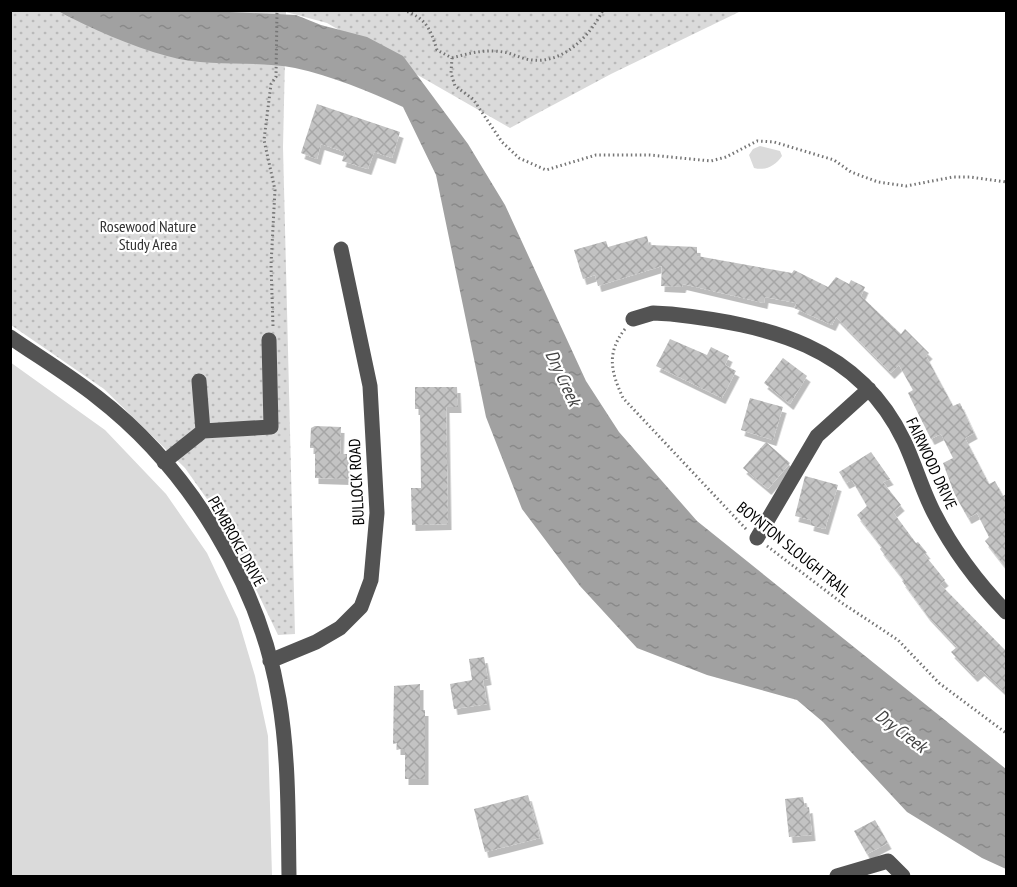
<svg xmlns="http://www.w3.org/2000/svg" width="1017" height="887" viewBox="0 0 1017 887" font-family="'PT Sans Narrow',sans-serif">
<style>
.green{fill:#dadada}
.park{fill:url(#park-dots)}
.water{fill:url(#water-ripples)}
.building{fill:url(#building-cross-hatch);filter:url(#shadow)}
.lines{fill:none;stroke-linecap:round;stroke-linejoin:round}
.path{stroke:#757575;stroke-width:3;stroke-dasharray:1.5 3;stroke-linecap:butt}
.minor{stroke:#535353;stroke-width:15}
.labels{text-anchor:middle;stroke-width:4.5;stroke-linejoin:round;paint-order:stroke}
.park-label{font-size:16px;fill:#313131;stroke:#fff}
.street-label{font-size:16px;fill:#000;stroke:#fff}
.water-label{font-size:18px;font-style:italic;fill:#424242;stroke:#fff}
</style>
<defs>
<pattern id="park-dots" width="8" height="8" patternUnits="userSpaceOnUse" patternTransform="scale(1.5)"><rect width="8" height="8" fill="#dadada"/><path d="M2 2h.1M6 6h.1" fill="none" stroke="#b9b9b9" stroke-width="1.8" stroke-linecap="round"/></pattern>
<pattern id="water-ripples" width="26" height="14" patternUnits="userSpaceOnUse" patternTransform="scale(1.5)"><rect width="26" height="14" fill="#a1a1a1"/><path d="M2 4q2-2 4 0t4 0M15 11q2-2 4 0t4 0" fill="none" stroke="#898989"/></pattern>
<pattern id="building-cross-hatch" width="8" height="8" patternUnits="userSpaceOnUse" patternTransform="scale(1.5)"><rect width="8" height="8" fill="#c3c3c3"/><path d="M0 0l8 8M0 8l8-8" fill="none" stroke="#a6a6a6"/></pattern>
<filter id="shadow"><feDropShadow dx="3.5" dy="6" stdDeviation="0" flood-color="#0004"/></filter>
</defs>
<rect width="100%" height="100%" fill="#fff"/>
<!-- green -->
<path class="green" d="M760,146l20,5 2,5c-7,10 -16,15 -28,12l-5,-13 4,-6z
M10,362l95,68 61,64 41,59 31,66 17,57 13,60 4,140h-261z"/>
<!-- park -->
<path class="park" d="M11,11h730l-130,63 -101,54 -183,-105 -41,-11 -3,135 12,487 -17,1 -54,-112 -39,-55 -81,-79 -93,-64z"/>
<!-- water -->
<path class="water" d="M208,11l88,4 25,10 46,12 36,19 65,88 37,61 81,176 33,51 78,89 309,248v100l-24,-11 -75,-46 -84,-90 -26,-22 -90,-25 -70,-27 -57,-62 -58,-77 -36,-92 -50,-242 -33,-68c-35,-16 -71,-31 -108,-39 -42,-8 -86,0 -128,-12 -37,-10 -75,-27 -109,-45z"/>
<!-- building -->
<path class="building" d="M317,104l83,28 -8,26 -18,-6 -6,17 -26,-8 3,-9 -24,-8 -4,15 -16,-6z
M647,236l2,9 48,2v9l95,17 2,-3 34,17 8,-10 13,7 2,-4 14,7 -4,9 40,38 4,-5 24,24 -3,3 27,50 7,-3 14,30 -9,5 24,46 6,-3 8,15 3,-2v74l-21,-27 4,-4 -12,-24 -9,5 -14,-25 -11,-30 10,-5 -12,-24 -10,5 -23,-46 5,-3 -14,-25 -8,8 -55,-56 -4,8 -38,-17 3,-5 -32,-6 -1,6 -81,-19 -1,3 -21,-1 1,-20 -64,20 -3,-11 -12,4 -9,-29 32,-9 2,6z
M670,339l37,16 4,-8 18,9 -4,9 11,6 -14,27 -66,-32z
M783,358l24,18 -17,28 -26,-21z
M415,387h42l1,20h-12l2,117 -36,1 -1,-37h10l-1,-79h-5z
M750,398l33,9 -10,33 -32,-10z
M315,426l26,1 -1,27h7v25l-32,-1v-30h-5l1,-20z
M766,442l24,21 -22,26 -25,-21z
M871,452l19,27 -7,3 18,23 -8,7 23,31 2,-1 9,11 -3,1 21,26 -5,4 66,67v42l-25,-23 -7,6 -23,-24 6,-5 -30,-32 -25,-34 2,-1 -24,-31 2,-2 -25,-32 10,-9 -15,-26 -6,3 -7,-11z
M805,476l33,9 -13,44 -15,-4 1,-5 -16,-4z
M484,657l4,22 -5,1 4,24 -33,5 -4,-25 22,-4 -3,-21z
M420,684v26h5v69h-20v-30h-8v-6l-4,1 1,-58z
M528,795l12,43 -55,14 -11,-43z
M803,797l2,11 4,-1 3,28 -23,2 -4,-38z
M875,820l13,23 -21,11 -13,-23z"/>
<g class="lines">
<!-- path -->
<path class="path" d="M403,10c23,8 27,18 34,40l15,8 -1,15 4,13 18,13 29,43 17,16 27,12 50,-15h54l61,6 15,-4 31,-16 17,1 60,18 17,12 27,10 28,4 47,-9h17l36,5
M452,58c17,-5 34,-9 51,-6 8,1 15,5 23,7 34,8 63,-21 77,-49
M273,326l-2,-61 4,-75 -11,-50 7,-56 5,-7 1,-67
M625,329c-19,24 -14,43 -2,69l123,131
M767,546l75,57 56,37 41,43 67,50"/>
<!-- minor -->
<path class="minor" d="M633,319l20,-6 18,1c97,11 187,31 233,127 11,23 18,49 30,72 19,37 44,70 72,99
M10,337c29,20 59,38 87,60 92,71 163,187 182,302 10,59 9,118 10,177
M199,381l4,50
M164,462l39,-31 68,-4 -2,-87
M757,538l60,-102 52,-47
M270,661l46,-19 24,-14 21,-21 10,-27 6,-67 -7,-127 -29,-137
M837,876l51,-15 15,15"/>
</g>
<g class="labels">
<!-- park labels -->
<g class="park-label">
<text x="148" y="232">Rosewood Nature<tspan x="148" dy="18">Study Area</tspan></text>
</g>
<!-- street labels -->
<g class="street-label">
<text transform="translate(932 463) rotate(65)" y="6">FAIRWOOD DRIVE</text>
<text transform="translate(356 482) rotate(-93)" y="6">BULLOCK ROAD</text>
<text transform="translate(237 541) rotate(61)" y="6">PEMBROKE DRIVE</text>
<text transform="translate(794 549) rotate(39)" y="6">BOYNTON SLOUGH TRAIL</text>
</g>
<!-- water labels -->
<g class="water-label">
<text transform="translate(563 378) rotate(65)" y="6">Dry Creek</text>
<text transform="translate(901 731) rotate(37)" y="6">Dry Creek</text>
</g>
</g>
<!-- border -->
<rect width="1017" height="887" fill="none" stroke="#000000" stroke-width="24"/>
</svg>
